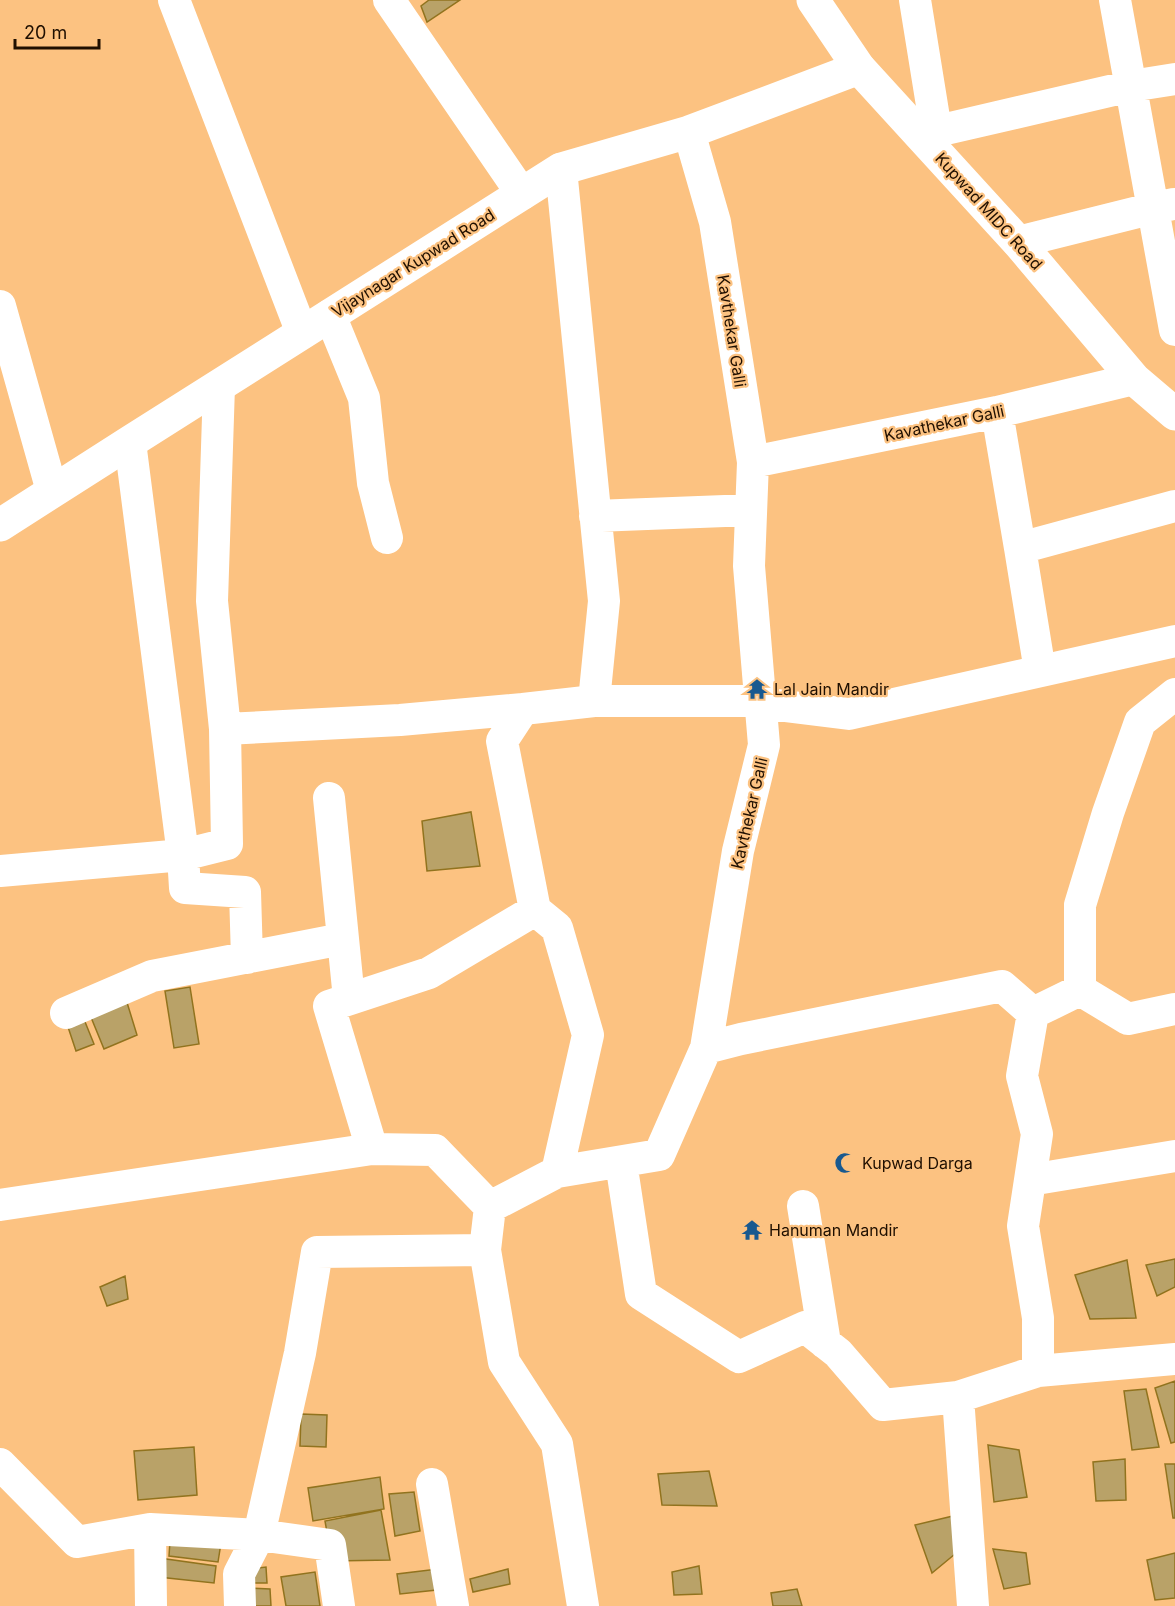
<svg xmlns="http://www.w3.org/2000/svg" width="1175" height="1606" viewBox="0 0 1175 1606" font-family="Inter,sans-serif">
<style>
.building{fill:#b9a268;stroke:#91731e;stroke-width:1.5}
.lines{fill:none;stroke-linecap:round;stroke-linejoin:round}
.street{stroke:#fff;stroke-width:32}
.secondary{stroke:#fff;stroke-width:33}
.primary{stroke:#fff;stroke-width:33}
.labels{text-anchor:middle;stroke-width:4.5;stroke-linejoin:round;paint-order:stroke}
.street-label{font-size:16px;fill:#1f0f00;stroke:#fcc281}
.poi-label{font-size:16px;fill:#1f0f00;stroke:#fcc281;text-anchor:start}
</style>
<rect width="100%" height="100%" fill="#fcc281"/>
<!-- building -->
<path class="building" d="M429,0h31l-33,22 -6,-16z
M471,812l9,54 -53,5 -5,-50z
M190,987l9,57 -25,4 -9,-57z
M125,996l12,39 -33,14 -16,-39z
M81,1012l13,32 -18,7 -11,-33z
M1175,1259v28l-18,9 -11,-31z
M1127,1260l9,58 -46,1 -15,-44z
M125,1276l3,23 -21,7 -7,-19z
M1175,1381v61l-4,1 -16,-55z
M1146,1389l13,58 -27,3 -8,-59z
M301,1414l26,1 -1,32 -26,-1z
M988,1445l31,5 8,47 -33,5z
M194,1447l3,48 -59,5 -4,-49z
M1125,1459l1,41 -30,1 -3,-39z
M1165,1464h10v54h-2z
M709,1471l8,35 -55,-1 -4,-31z
M380,1477l4,32 -71,12 -5,-33z
M414,1492l6,39 -25,5 -6,-42z
M381,1510l9,50 -58,1 -7,-40z
M953,1516l2,38 -23,19 -17,-48z
M170,1541l51,2 -3,19 -49,-6z
M993,1549l33,4 4,31 -26,5z
M1175,1553v45l-20,2 -8,-40z
M152,1557l64,9 -2,17 -65,-7z
M699,1566l3,28 -28,1 -2,-23z
M266,1567l1,16h-17v-14z
M446,1568v21l-46,5 -3,-20z
M508,1569l2,15 -37,8 -3,-13z
M315,1572l5,34h-34l-5,-29z
M246,1588l24,1 1,17h-24z
M797,1589l5,17h-29l-2,-13z"/>
<g class="lines">
<!-- street -->
<path class="street" d="M174,0l128,333
M389,0l133,194
M915,0l21,130
M1115,0l60,330
M689,132l26,90 38,240 -4,104 15,179 -26,106 -32,197 35,-9 261,-53 31,27
M920,135l211,-49 44,-7
M561,169l43,432 -10,100 -71,8 -21,32 33,169 22,18 31,107 -31,137 -67,35 -5,43 19,112 53,82 26,162
M1018,242l136,-34 20,-4
M0,306l52,185
M330,315l34,83 9,85 14,55
M219,386l-7,215 13,128 2,115 -44,11 2,33 60,4 2,66
M997,412l23,136 155,-42
M753,462l244,-50 137,-33
M595,516l156,-6
M1020,548l20,123
M594,701h167l1,2 87,11 326,-73
M225,729l175,-9 123,-11
M329,798l20,201
M0,871l183,-16 -53,-413
M1080,990l-47,23 -11,63 15,58 -14,92 15,92v53l137,-12
M1080,990v-85l28,-92 32,-91 35,-28
M1080,990l48,29 47,-10
M66,1013l86,-37 190,-37
M621,1162l20,132 98,63 66,-30 33,26 45,52 75,-8 15,209
M557,1172l102,-17 47,-107
M1030,1180l145,-24
M0,1205l372,-56
M803,1206l22,137
M490,1207l-55,-57 -63,-1 -43,-143 100,-33 106,-63
M958,1397l80,-26
M0,1464l77,78 73,-13 1,77
M432,1484l21,122
M150,1529l109,6 71,10 9,61
M240,1606l-1,-32 20,-39 41,-182 17,-101 168,-2"/>
<!-- secondary -->
<path class="secondary" d="M0,525l130,-83 431,-273 128,-37 170,-64"/>
<!-- primary -->
<path class="primary" d="M813,0l46,68 159,174 116,137 41,35"/>
</g>
<!-- icons -->
<defs>
<g id="temple-bare" transform="scale(1.62)"><path d="M0-6L5-2H3V0L6.5 2.5H4V6H1.5V3h-3V6H-4V2.5H-6.5L-3 0V-2H-5Z" fill="#19598f" stroke="#fcc281" stroke-width="2.5" paint-order="stroke"/></g>
<g id="mosque-bare" transform="scale(1.62)"><path d="M3.5-4.9A6 6 0 1 0 3.5 4.9A5 5 0 1 1 3.5-4.9Z" fill="#19598f" stroke="#fcc281" stroke-width="2.5" paint-order="stroke"/></g>
</defs>
<g fill-rule="evenodd">
<use href="#temple-bare" x="757" y="689"/>
<use href="#mosque-bare" x="845" y="1163"/>
<use href="#temple-bare" x="752" y="1230"/>
</g>
<g class="labels">
<!-- street labels -->
<g class="street-label">
<text transform="translate(989 211) rotate(48)" y="6">Kupwad MIDC Road</text>
<text transform="translate(413 263) rotate(-32)" y="6">Vijaynagar Kupwad Road</text>
<text transform="translate(732 331) rotate(81)" y="6">Kavthekar Galli</text>
<text transform="translate(944 423) rotate(-12)" y="6">Kavathekar Galli</text>
<text transform="translate(749 813) rotate(-77)" y="6">Kavthekar Galli</text>
</g>
<!-- poi labels -->
<g class="poi-label">
<text x="774" y="695">Lal Jain Mandir</text>
<text x="862" y="1169">Kupwad Darga</text>
<text x="769" y="1236">Hanuman Mandir</text>
</g>
</g>
<!-- scale -->
<path d="M15 39v9h84v-9" fill="none" stroke="#1f0f00" stroke-width="3"/>
<text x="24" y="39" font-size="18" fill="#1f0f00" stroke="#fcc281" stroke-width="4.5" paint-order="stroke">20 m</text>
</svg>
